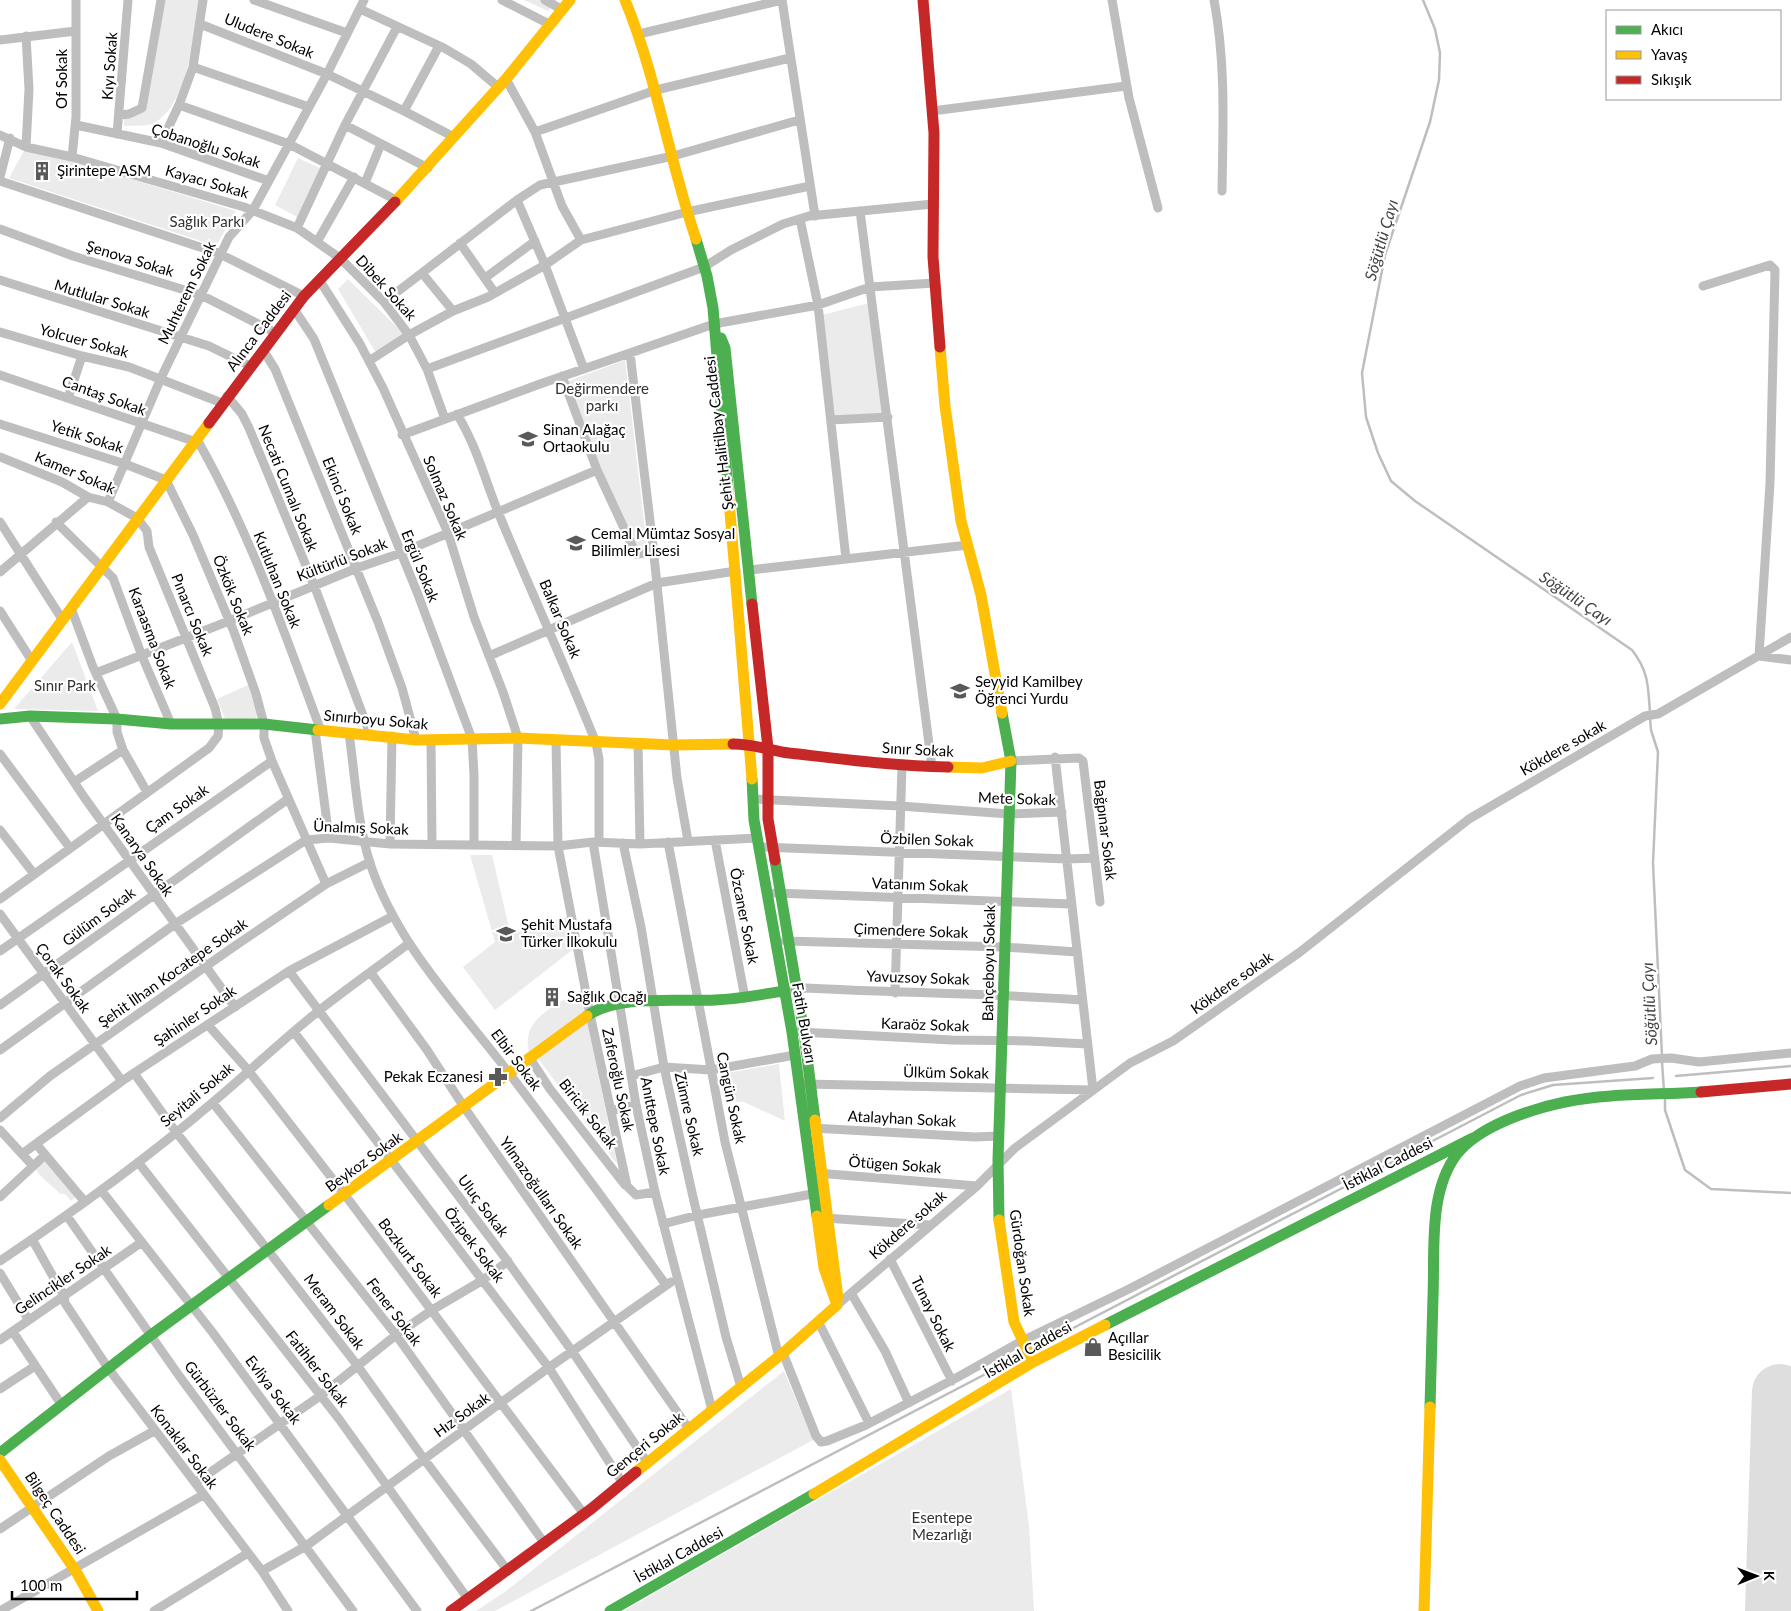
<svg xmlns="http://www.w3.org/2000/svg" width="1791" height="1611" viewBox="0 0 1791 1611" font-family="Lato,sans-serif">
<style>
.green{fill:#ebebeb}
.lines{fill:none;stroke-linecap:round;stroke-linejoin:round}
.stream{stroke:#bebebe;stroke-width:2.5}
.taxiway{stroke:#dedede;stroke-width:22}
.runway{stroke:#dedede;stroke-width:56}
.street{stroke:#bebebe;stroke-width:9}
.fast{stroke:#4caf50;stroke-width:11}
.slow{stroke:#ffc107;stroke-width:11}
.jam{stroke:#c62828;stroke-width:11}
.labels{text-anchor:middle;stroke-width:4.5;stroke-linejoin:round;paint-order:stroke}
.street-label{font-size:15px;fill:#000;stroke:#fff}
.poi-label{font-size:15px;fill:#000;stroke:#fff;text-anchor:start}
.park-label{font-size:15px;fill:#323232;stroke:#fff}
.water-label{font-size:16px;font-style:italic;fill:#434343;stroke:#fff}
</style>
<rect width="100%" height="100%" fill="#fff"/>
<!-- green -->
<path class="green" d="M158,0h42c-5,33 -13,106 -46,123 -7,4 -22,2 -30,3v-8l18,-7z
M524,0h33l-9,11z
M26,147l210,64 -20,35 -207,-68z
M298,158l24,11 -23,49 -24,-13z
M348,279l56,55 -28,19 -38,-64z
M869,303l15,112 -50,2 -12,-102z
M625,360l23,195h-12l-70,-173z
M72,642l26,69 -84,-2z
M248,685l10,28 -2,5 -30,3 -9,-22z
M470,855h22l18,77 60,-16 6,31 -81,63 -32,-43 32,-25z
M583,989l5,27 -59,37c-9,-36 29,-48 54,-64z
M587,1021l30,143 -80,-107z
M779,1064l6,57 -41,-19 -17,-1 -6,-27z
M45,1157l33,38 -7,6 -6,-7h-5c-6,-7 -20,-17 -24,-24z
M784,1371l29,69 -318,171h-19l30,-20z
M1011,1389l18,137 5,85h-410z"/>
<g class="lines">
<!-- stream -->
<path class="stream" d="M1423,0l12,29 5,24 -1,27 -9,42 -45,133 -23,118 4,44 12,36 13,28 24,20 217,149c17,22 16,36 18,63
M1650,718l1,12 7,22 -5,111 9,193
M1662,1062l2,29
M1676,1076l115,-10
M1665,1099v11l20,60 26,19 80,4
M1031,1350l490,-255 32,-10 100,-7
M531,1611l493,-257"/>
<!-- taxiway -->
<path class="taxiway" d="M1778,1444l13,-10"/>
<!-- runway -->
<path class="runway" d="M1773,1611l7,-219"/>
<!-- street -->
<path class="street" d="M254,0l93,33
M502,0l47,24
M545,0l16,9
M782,0l33,216
M1112,0l17,98 29,110
M1214,0c12,63 9,127 8,191
M360,9l84,39 27,16 27,23
M200,24l127,50 77,37
M639,34l143,-34
M0,40l76,-9
M439,46l-35,65 50,26
M193,67l116,40
M506,79l29,53
M179,105l110,39 109,57
M932,111l194,-25
M120,115l9,-1 13,-6 19,-108
M76,125l85,18 108,38
M345,125l83,43
M117,134l11,-134
M0,135l26,12 46,10 172,50 53,21 44,31 43,43 25,33 18,34 18,50
M161,143l18,-38 14,-38 10,-67
M26,147l3,-58 -3,-53
M72,157l4,-40v-117
M0,177l10,-39
M0,181l218,72 86,43
M365,183l16,-39
M517,200l28,65 39,104
M860,211l72,556
M800,219l18,86 28,254
M297,228l48,-103 52,-98
M0,229l73,27 128,39 75,38
M581,240l-19,-34 -27,-74 121,-42 134,-32
M317,242l37,-65
M460,243l35,50
M422,273l31,38
M485,278l50,-37
M0,280l209,66 41,20
M320,281l40,63 23,44 65,145 26,84 29,75 15,46 -2,108
M1703,286l67,-21 5,5 -5,213 -11,173 32,4
M384,302l133,-102 23,-15 133,-29 126,-36
M294,309l20,30 103,253 55,147 2,36v70
M0,332l82,24 47,11 93,36
M263,350l12,19 103,253 24,66 14,52
M630,353l23,193 24,232 11,63
M369,361l40,-26 44,-24 35,-14 57,-32 36,-25 106,-28 123,-26
M427,369l277,-102 27,-17 52,-26 26,-8 124,-12
M0,375l199,68c51,90 86,191 122,288
M562,376l35,94 39,84 18,-1
M227,396l15,18 7,14 65,157 56,149
M68,398l14,-42
M457,414c19,31 28,65 41,98 32,77 67,153 98,231l3,16v83
M831,420l57,-3
M0,424l125,40 41,16 27,55 41,97 22,62 8,30v14l8,23 54,123
M402,435l138,-51 174,-60 104,-19 52,-18 65,-4
M0,457l62,25 26,15 20,5 29,16 10,13 2,16 66,161 4,17 -1,11 -9,12 -209,151
M108,502l53,-124 68,-141 24,-27 74,-136 37,-74
M0,522l62,97
M56,522l57,56 29,78 29,68
M750,570l218,-25
M0,572l88,-75
M71,608l22,59 24,52v13l6,18 24,42
M0,611l32,50
M489,656l168,-73 79,-12
M96,673l133,-52 128,-53 44,-15 196,-83
M30,716l54,81 151,210
M315,730l14,108
M349,733c6,42 8,89 21,130 27,82 88,143 139,210 53,70 106,141 157,212
M431,740l1,104
M556,740l2,106 32,168 37,172 9,9 19,-3
M638,743l2,101
M0,754l70,94
M1011,761l68,-3 4,3 17,141
M74,782l49,-32
M754,799l146,7 109,8 53,-2
M0,830l34,44
M715,840l30,158
M593,842l43,263 19,87 57,218
M668,842l57,300 54,215
M623,843l18,84 23,140 29,130 33,140 15,50
M390,844l2,-108
M759,847l308,12 28,-1
M775,893l297,11
M0,914l122,167
M785,941l219,6 73,5
M0,951l272,-190
M289,971l214,284 69,96 75,111
M371,973l56,77 37,57 225,322
M792,990l14,-2c92,5 184,5 275,12
M895,993l7,-228
M0,1005l288,-206
M208,1025l40,45 97,125 239,319
M294,1032l255,336 73,114
M800,1032l152,8 76,1 59,3
M0,1050l175,-126 131,-84 23,-2 61,6 168,2 35,-4 47,2 117,-6
M529,1057l21,32 75,96
M134,1073l42,59 181,233 67,94 84,112
M631,1076l33,-9 47,3 84,-15
M806,1084l287,6 -38,-333
M213,1103l183,232 149,209
M611,1111l25,-6
M0,1118l50,-42 179,-126 97,-66 44,-22
M812,1128l163,9 24,-1
M0,1130l33,36
M37,1145l48,57
M22,1154l100,-73 167,-110 104,-55
M138,1162l201,257 129,180
M817,1173l160,13
M101,1190l112,143 204,278
M0,1197l45,-42
M67,1216l113,161 173,234
M824,1218l106,7
M663,1224l35,-9 114,-21
M32,1239l32,57 1,7 43,65 154,203 26,40
M890,1259l62,122
M0,1261c73,-49 145,-101 212,-158 37,-31 71,-64 109,-94 28,-22 58,-43 87,-65
M0,1273l28,46
M851,1293l34,58 24,52
M837,1305l140,-119 38,-38 115,-85 43,-22 127,-89 169,-133 176,-103 13,-2 133,-77
M819,1323l50,100
M13,1332l48,72
M0,1340l142,-98
M783,1353l33,83 5,6 6,-1 39,-16 92,-48 64,-36 107,-52 391,-203 24,-8 91,-12 17,-7 19,-1 28,4 92,-9
M0,1389l35,-23
M195,1483l125,-87 76,-61 36,-25 51,-30 25,-19
M0,1529l109,-73 45,-25
M262,1571l44,-25 238,-175 127,-89
M0,1611l203,-116
M154,1611l94,-58"/>
<!-- fast -->
<path class="fast" d="M696,239l11,37 6,32 15,180
M721,338l4,10 27,256
M0,719l30,-3 87,3 54,5h93l54,6
M752,779l2,41 38,212 25,184
M775,860l29,173 11,87
M587,1016c30,-22 91,-14 128,-16 23,-1 45,-5 68,-9
M999,1220l-1,-60 13,-399 -9,-48
M1105,1325l368,-187
M1430,1407c1,-37 2,-73 3,-110 2,-46 -5,-105 24,-143 22,-28 74,-45 108,-52 44,-9 91,-7 136,-10
M0,1453l151,-118 178,-130
M610,1611l204,-117"/>
<!-- slow -->
<path class="slow" d="M625,0c32,78 44,160 71,239
M395,202l111,-123 64,-79
M940,347l5,59 16,115 20,74 21,118
M728,488l24,291
M0,704l209,-281
M318,730l98,10 102,-2 156,7 59,-1
M948,767l34,1 29,-7
M815,1120l23,178
M329,1205l258,-189
M817,1216l7,52 13,37
M999,1220l15,102 19,40
M0,1460l77,113 21,38
M636,1472l147,-119 54,-48
M814,1494l219,-132 72,-37
M1424,1611l6,-204"/>
<!-- jam -->
<path class="jam" d="M923,0l11,133 -1,124 7,90
M209,423l95,-127 91,-94
M752,604l16,144v71l7,41
M733,744c20,0 36,6 56,9 53,6 106,13 159,14
M1701,1092l90,-8
M451,1611l140,-102 45,-37"/>
</g>
<!-- icons -->
<defs>
<g id="building-bare" transform="scale(1.5)"><path d="M-4-6H4V6H1V3H-1V6H-4ZM-2.5-4.3h1.7v1.8h-1.7ZM.8-4.3h1.7v1.8H.8ZM-2.5-1h1.7V.8h-1.7ZM.8-1h1.7V.8H.8Z" fill="#595959" stroke="#fff" stroke-width="2.5" paint-order="stroke"/></g>
<g id="school-bare" transform="scale(1.5)"><path d="M0-5L7-2L0 1L-7-2ZM-4 1L0 2.5L4 1V4Q0 6-4 4Z" fill="#595959" stroke="#fff" stroke-width="2.5" paint-order="stroke"/></g>
<g id="pharmacy-bare" transform="scale(1.5)"><path d="M-2-6h4v4h4v4h-4v4h-4v-4h-4v-4h4Z" fill="#595959" stroke="#fff" stroke-width="2.5" paint-order="stroke"/></g>
<g id="shop-bare" transform="scale(1.5)"><path d="M-5-2.5h2.3a2.7 3.5 0 0 1 5.4 0H5L5.5 6h-11ZM-1.5-2.5h3a1.5 2.3 0 0 0-3 0Z" fill="#595959" stroke="#fff" stroke-width="2.5" paint-order="stroke"/></g>
</defs>
<g fill-rule="evenodd">
<use href="#building-bare" x="42" y="171"/>
<use href="#school-bare" x="528" y="439"/>
<use href="#school-bare" x="576" y="543"/>
<use href="#school-bare" x="960" y="691"/>
<use href="#school-bare" x="506" y="934"/>
<use href="#building-bare" x="552" y="997"/>
<use href="#pharmacy-bare" x="498" y="1077"/>
<use href="#shop-bare" x="1093" y="1347"/>
</g>
<g class="labels">
<!-- street labels -->
<g class="street-label">
<text transform="translate(269 36) rotate(22)" y="5">Uludere Sokak</text>
<text transform="translate(110 66) rotate(-86)" y="5">Kıyı Sokak</text>
<text transform="translate(62 79) rotate(-90)" y="5">Of Sokak</text>
<text transform="translate(206 146) rotate(18)" y="5">Çobanoğlu Sokak</text>
<text transform="translate(207 182) rotate(16)" y="5">Kayacı Sokak</text>
<text transform="translate(130 259) rotate(17)" y="5">Şenova Sokak</text>
<text transform="translate(386 288) rotate(48)" y="5">Dibek Sokak</text>
<text transform="translate(187 293) rotate(-64)" y="5">Muhterem Sokak</text>
<text transform="translate(102 299) rotate(17)" y="5">Mutlular Sokak</text>
<text transform="translate(259 331) rotate(-53)" y="5">Alınca Caddesi</text>
<text transform="translate(84 341) rotate(15)" y="5">Yolcuer Sokak</text>
<text transform="translate(104 396) rotate(20)" y="5">Cantaş Sokak</text>
<text transform="translate(719 433) rotate(-97)" y="5">Şehit Halitilbay Caddesi</text>
<text transform="translate(87 437) rotate(18)" y="5">Yetik Sokak</text>
<text transform="translate(75 473) rotate(23)" y="5">Kamer Sokak</text>
<text transform="translate(288 488) rotate(68)" y="5">Necati Cumalı Sokak</text>
<text transform="translate(342 496) rotate(68)" y="5">Ekinci Sokak</text>
<text transform="translate(445 498) rotate(67)" y="5">Solmaz Sokak</text>
<text transform="translate(342 560) rotate(-21)" y="5">Kültürlü Sokak</text>
<text transform="translate(420 566) rotate(68)" y="5">Ergül Sokak</text>
<text transform="translate(277 580) rotate(68)" y="5">Kutluhan Sokak</text>
<text transform="translate(233 595) rotate(68)" y="5">Özkök Sokak</text>
<text transform="translate(192 615) rotate(68)" y="5">Pınarcı Sokak</text>
<text transform="translate(560 619) rotate(67)" y="5">Balkar Sokak</text>
<text transform="translate(152 638) rotate(69)" y="5">Karaasma Sokak</text>
<text transform="translate(376 720) rotate(5)" y="5">Sınırboyu Sokak</text>
<text transform="translate(1563 748) rotate(-30)" y="5">Kökdere sokak</text>
<text transform="translate(918 750) rotate(3)" y="5">Sınır Sokak</text>
<text transform="translate(1017 799) rotate(2)" y="5">Mete Sokak</text>
<text transform="translate(177 809) rotate(-35)" y="5">Çam Sokak</text>
<text transform="translate(361 828) rotate(2)" y="5">Ünalmış Sokak</text>
<text transform="translate(1105 830) rotate(83)" y="5">Bağpınar Sokak</text>
<text transform="translate(927 840) rotate(2)" y="5">Özbilen Sokak</text>
<text transform="translate(142 855) rotate(55)" y="5">Kanarya Sokak</text>
<text transform="translate(920 885) rotate(2)" y="5">Vatanım Sokak</text>
<text transform="translate(744 916) rotate(79)" y="5">Özcaner Sokak</text>
<text transform="translate(99 917) rotate(-37)" y="5">Gülüm Sokak</text>
<text transform="translate(911 931) rotate(2)" y="5">Çimendere Sokak</text>
<text transform="translate(989 963) rotate(-89)" y="5">Bahçeboyu Sokak</text>
<text transform="translate(173 973) rotate(-35)" y="5">Şehit İlhan Kocatepe Sokak</text>
<text transform="translate(63 978) rotate(54)" y="5">Çorak Sokak</text>
<text transform="translate(918 978) rotate(2)" y="5">Yavuzsoy Sokak</text>
<text transform="translate(1232 983) rotate(-35)" y="5">Kökdere sokak</text>
<text transform="translate(195 1016) rotate(-34)" y="5">Şahinler Sokak</text>
<text transform="translate(804 1023) rotate(80)" y="5">Fatih Bulvarı</text>
<text transform="translate(925 1025) rotate(2)" y="5">Karaöz Sokak</text>
<text transform="translate(516 1060) rotate(53)" y="5">Elbir Sokak</text>
<text transform="translate(946 1073) rotate(1)" y="5">Ülküm Sokak</text>
<text transform="translate(618 1080) rotate(78)" y="5">Zaferoğlu Sokak</text>
<text transform="translate(197 1095) rotate(-40)" y="5">Seyitali Sokak</text>
<text transform="translate(731 1098) rotate(78)" y="5">Cangün Sokak</text>
<text transform="translate(588 1114) rotate(52)" y="5">Biricik Sokak</text>
<text transform="translate(689 1114) rotate(77)" y="5">Zümre Sokak</text>
<text transform="translate(902 1119) rotate(3)" y="5">Atalayhan Sokak</text>
<text transform="translate(655 1126) rotate(79)" y="5">Anıttepe Sokak</text>
<text transform="translate(364 1162) rotate(-36)" y="5">Beykoz Sokak</text>
<text transform="translate(1388 1164) rotate(-27)" y="5">İstiklal Caddesi</text>
<text transform="translate(895 1165) rotate(4)" y="5">Ötügen Sokak</text>
<text transform="translate(541 1193) rotate(55)" y="5">Yılmazoğulları Sokak</text>
<text transform="translate(483 1206) rotate(53)" y="5">Uluç Sokak</text>
<text transform="translate(908 1225) rotate(-41)" y="5">Kökdere sokak</text>
<text transform="translate(474 1245) rotate(53)" y="5">Özipek Sokak</text>
<text transform="translate(410 1258) rotate(53)" y="5">Bozkurt Sokak</text>
<text transform="translate(1022 1263) rotate(82)" y="5">Gürdoğan Sokak</text>
<text transform="translate(63 1280) rotate(-34)" y="5">Gelincikler Sokak</text>
<text transform="translate(334 1312) rotate(53)" y="5">Meram Sokak</text>
<text transform="translate(394 1312) rotate(53)" y="5">Fener Sokak</text>
<text transform="translate(933 1314) rotate(64)" y="5">Tunay Sokak</text>
<text transform="translate(1028 1350) rotate(-30)" y="5">İstiklal Caddesi</text>
<text transform="translate(317 1369) rotate(52)" y="5">Fatihler Sokak</text>
<text transform="translate(273 1390) rotate(53)" y="5">Evliya Sokak</text>
<text transform="translate(220 1406) rotate(53)" y="5">Gürbüzler Sokak</text>
<text transform="translate(462 1415) rotate(-36)" y="5">Hız Sokak</text>
<text transform="translate(645 1445) rotate(-39)" y="5">Gençeri Sokak</text>
<text transform="translate(184 1447) rotate(53)" y="5">Konaklar Sokak</text>
<text transform="translate(55 1513) rotate(56)" y="5">Bilgeç Caddesi</text>
<text transform="translate(679 1555) rotate(-29)" y="5">İstiklal Caddesi</text>
</g>
<!-- poi labels -->
<g class="poi-label">
<text x="57" y="176">Şirintepe ASM</text>
<text x="543" y="435">Sinan Alağaç<tspan x="543" dy="17">Ortaokulu</tspan></text>
<text x="591" y="539">Cemal Mümtaz Sosyal<tspan x="591" dy="17">Bilimler Lisesi</tspan></text>
<text x="975" y="687">Seyyid Kamilbey<tspan x="975" dy="17">Öğrenci Yurdu</tspan></text>
<text x="521" y="930">Şehit Mustafa<tspan x="521" dy="17">Türker İlkokulu</tspan></text>
<text x="567" y="1002">Sağlık Ocağı</text>
<text x="483" y="1082" text-anchor="end">Pekak Eczanesi</text>
<text x="1108" y="1343">Açıllar<tspan x="1108" dy="17">Besicilik</tspan></text>
</g>
<!-- park labels -->
<g class="park-label">
<text x="207" y="227">Sağlık Parkı</text>
<text x="602" y="394">Değirmendere<tspan x="602" dy="17">parkı</tspan></text>
<text x="65" y="691">Sınır Park</text>
<text x="942" y="1523">Esentepe<tspan x="942" dy="17">Mezarlığı</tspan></text>
</g>
<!-- water labels -->
<g class="water-label">
<text transform="translate(1381 240) rotate(-74)" y="6">Söğütlü Çayı</text>
<text transform="translate(1576 598) rotate(34)" y="6">Söğütlü Çayı</text>
<text transform="translate(1649 1004) rotate(-93)" y="6">Söğütlü Çayı</text>
</g>
</g>
<!-- legend -->
<rect x="1606" y="10" width="175" height="90" fill="#ffffff" stroke="#999999"/>
<rect x="1616" y="26" width="25" height="8" fill="#4caf50" stroke="#999999"/>
<text x="1651" y="35" font-size="15" fill="#000000">Akıcı</text>
<rect x="1616" y="51" width="25" height="8" fill="#ffc107" stroke="#999999"/>
<text x="1651" y="60" font-size="15" fill="#000000">Yavaş</text>
<rect x="1616" y="76" width="25" height="8" fill="#c62828" stroke="#999999"/>
<text x="1651" y="85" font-size="15" fill="#000000">Sıkışık</text>
<!-- north arrow -->
<g transform="translate(1756 1576) rotate(89)" stroke="#ffffff" stroke-width="4" paint-order="stroke">
<path d="M0-4L9 19L0 12L-9 19Z" fill="#000000"/>
<text y="-8" font-size="14" font-weight="bold" text-anchor="middle" fill="#000000">K</text>
</g>
<!-- scale -->
<path d="M12 1591v8h125v-8" fill="none" stroke="#000000" stroke-width="2.5"/>
<text x="20" y="1591" font-size="15" fill="#000000" stroke="#ffffff" stroke-width="4" paint-order="stroke">100 m</text>
</svg>
